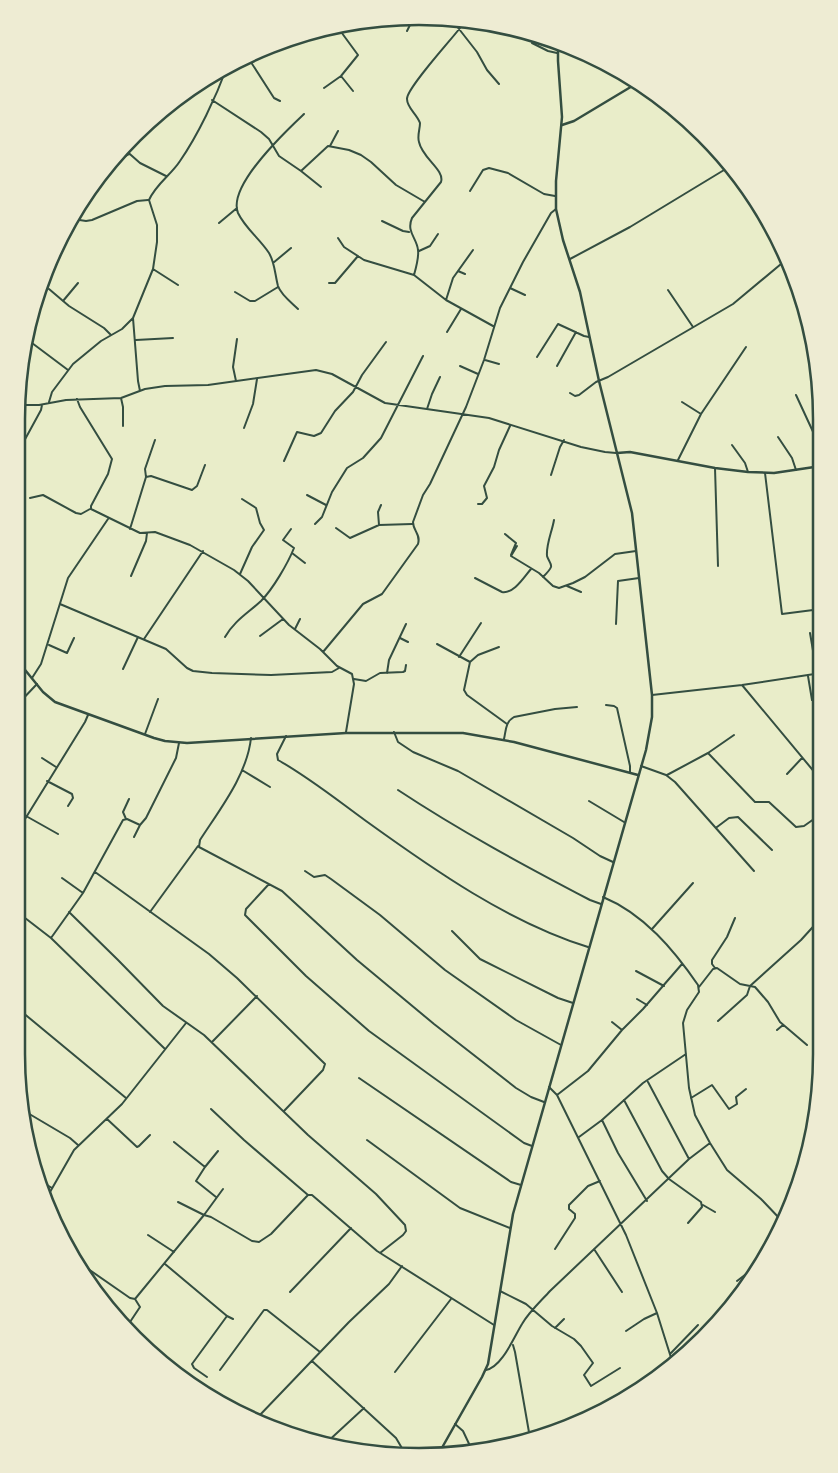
<svg xmlns="http://www.w3.org/2000/svg" width="838" height="1473" viewBox="0 0 838 1473" font-family="'Work Sans',sans-serif">
<style>
.lines{fill:none;stroke-linecap:round;stroke-linejoin:round}
.minor{stroke:#344e41;stroke-width:2}
.tertiary{stroke:#344e41;stroke-width:2.5}
.secondary{stroke:#344e41;stroke-width:2.5}
.rim{fill:none;stroke:#344e41;stroke-width:2.5}
</style>
<rect width="100%" height="100%" fill="#e9edc9"/>
<g class="lines">
<!-- minor -->
<path class="minor" d="M452,20l25,32 10,18 12,14
M407,31l7,-14
M532,43l16,8 9,2
M247,56l27,42 6,3
M341,76l12,15
M324,88l17,-12 17,-21 -22,-30
M212,100l49,32 8,7 10,17 22,15 27,-25 21,4 12,5 10,7 25,23 29,17
M330,146l8,-15
M123,148l17,15 26,13
M110,164l19,-10
M301,171l20,16
M470,191l13,-21 6,-2 19,5 36,21 11,2
M73,219l13,2 6,-1 45,-19 11,-1
M382,221l21,10 6,1
M219,223l18,-15
M338,238l6,9 20,13 50,15 32,25 47,26
M419,251l11,-5 8,-12
M570,259l60,-32 99,-60
M273,263l18,-15
M153,269l25,16
M458,271l7,3
M414,275c2,-7 5,-18 4,-25 -1,-12 -12,-18 -6,-32l29,-36c4,-12 -19,-24 -22,-40 -2,-6 1,-13 1,-19 -3,-9 -13,-15 -13,-24 -1,-10 44,-59 53,-71
M329,283h6l23,-27
M510,288l15,7
M49,289l20,17 35,22 7,7
M668,290l25,37
M235,292l15,9h5l23,-14
M446,300l7,-22 20,-28
M63,301l15,-18
M298,309c-6,-6 -17,-14 -20,-23 -3,-11 -3,-23 -9,-33 -9,-14 -24,-25 -31,-40 -11,-27 48,-82 66,-99
M447,332l14,-23
M28,340l40,30
M136,340l37,-2
M537,357l21,-33 26,12 5,1
M485,360l14,4
M460,366l18,8
M557,366l19,-34
M236,381l-3,-14 4,-28
M140,391l-2,-10 -5,-63 20,-49 4,-27v-17l-8,-25c7,-16 22,-25 31,-39 18,-26 36,-64 47,-94
M570,393l5,3 4,-1 17,-13 12,-5 125,-73 54,-45
M796,395l25,54
M121,398l2,9v19
M77,399l3,8 32,52 -4,15 -17,32v3l49,24 15,-1 35,13 44,25 14,11 41,44 31,24 17,17 15,8 2,10 -8,48
M49,402l3,-10 21,-28 28,-23 21,-12 11,-11
M682,402l19,12
M17,405h22l27,-5 55,-2 24,-9 20,-3 43,-1 108,-15 16,4 53,29 104,15 92,29 24,5 11,1
M427,409l5,-15 8,-17
M244,428l9,-24 4,-25
M778,437l14,21 4,12
M732,445l13,18 3,9
M17,454l24,-44 1,-5
M678,460l23,-46 45,-67
M284,461l13,-29 17,4 7,-3 14,-22 18,-19 9,-17 24,-33
M715,468l3,98
M765,473l17,141 39,-5
M551,475l9,-28 4,-7
M146,477l-1,-8 10,-29
M307,495l19,10
M30,498l13,-3 33,18 5,1 9,-5
M478,504h4l5,-6 -3,-12 10,-19 5,-17 11,-24
M315,524l7,-7 10,-25 15,-24 16,-10 18,-20 42,-82
M379,525l-1,-13 3,-7
M336,528l14,10 29,-13 33,-1
M130,529l16,-52 5,-1 41,14 5,-4 8,-21
M505,534l11,9 -5,12
M517,546l-6,10 28,17 14,13 6,2 14,-5 12,-6 30,-23 21,-3
M292,553l13,10
M240,574l12,-27 12,-17 -4,-7 -4,-15 -14,-9
M131,576l15,-35 1,-8
M543,577c2,-2 7,-7 8,-10 1,-3 -3,-7 -4,-11 -1,-12 5,-24 7,-36
M475,578l27,14c12,2 22,-15 29,-23
M567,586l14,6
M60,604l106,45 21,19 6,3 19,2 59,2 61,-3 7,-4
M616,624l2,-43 21,-3
M295,629l5,-10
M810,633l7,41
M260,636l23,-17
M225,637c9,-16 23,-24 36,-36 12,-12 27,-38 33,-53l-11,-8 8,-11
M400,638l8,4
M144,639l59,-88
M437,644l33,18
M49,645l18,8 7,-15
M499,647l-21,8 -8,7 -6,28 3,5 40,29
M323,652l40,-48 19,-10 36,-50c3,-10 -5,-13 -5,-22l10,-27 7,-11 36,-77 18,-47 16,-52 23,-46 28,-49 5,-4
M459,657l22,-34
M123,669l15,-32
M387,673l2,-13 17,-36
M808,676l4,24
M32,678l9,-14 27,-86 40,-59
M354,679l12,2 14,-8 23,-1 2,-1 1,-6
M742,685l79,95
M652,695l90,-10 79,-12
M17,705l20,-21
M606,705l8,1 3,2 13,58v6
M394,732l4,10 15,10 45,19 115,67 27,18 13,6
M145,734l13,-35
M286,736l-9,18 1,6c32,18 59,40 88,61 68,49 142,101 222,126
M251,738c-4,37 -31,71 -51,102l-1,7 83,44 75,69 77,64 82,64 15,9 13,5
M504,739c2,-8 1,-17 10,-22l41,-8 22,-2
M708,753l47,49h14l27,25 8,-1 17,-12
M42,758l14,9
M641,766l25,9 9,7 79,89
M242,770l28,17
M787,774l15,-16
M667,775l41,-22 26,-18
M47,781l25,13 1,4 -5,8
M816,789l5,-6
M398,790c62,41 127,76 192,110l11,4
M589,801l35,21
M26,816l32,18
M126,819l-3,-7 6,-13
M717,827l12,-9 9,-1 34,33
M17,832l68,-110 3,-7
M134,837l6,-12
M305,871l9,6 11,-2 6,4 49,36 65,55 71,50 45,25
M95,872l114,82 28,24 88,86 -2,6 -39,41
M62,878l21,15
M269,884l-23,25 -1,6 61,61 63,55 155,112 8,3
M603,897c41,17 71,53 95,88l1,7 -12,18 -4,13 6,65 6,27 15,28 17,27 34,29 21,22
M16,911l35,27 114,111
M69,912l49,48 45,46 41,29 104,100 68,59 29,31 1,6 -3,4 -23,18
M150,912l48,-66
M813,926l8,6
M652,929l41,-46
M452,931l28,28 78,39 15,5
M51,938l32,-45 40,-73 4,-1 13,6 6,-7 30,-60 3,-15
M715,968l-3,-4v-4l15,-23 8,-19
M636,971l28,15
M699,987l14,-18 4,-1 23,16 10,2 51,-46 20,-22
M637,999l10,6
M16,1007l110,91
M718,1021l29,-26 3,-9 5,1 13,15 12,20 27,23
M612,1022l10,8
M777,1030l6,-5
M212,1042l45,-46
M359,1078l152,104 10,3
M648,1082l41,77
M549,1087l8,8 69,140 31,78 16,51
M557,1095l31,-24 34,-41 21,-21 39,-45
M691,1098l21,-13 17,24 8,-5 -1,-7 10,-8
M624,1100l38,71 7,8 32,23 1,5 -14,16
M211,1109l33,31 64,55
M26,1112l44,26 8,7
M814,1115l-2,-5 4,-3
M107,1119l30,28 2,-1 11,-11
M602,1120l16,33 29,48
M579,1137l23,-17 41,-37 43,-29
M367,1140l93,68 50,20
M174,1142l31,25
M37,1179l15,9
M216,1197l-20,-16 9,-14 13,-16
M46,1199l28,-49 48,-46 64,-81
M178,1202l26,13 19,-26
M703,1205l12,7
M148,1235l26,17
M555,1249l20,-31v-4l-6,-5v-4l19,-19 12,-5
M594,1249l28,43
M81,1264l49,34 5,1 69,-84 7,2 41,24 7,1 12,-8 37,-39h4l65,56 117,74
M165,1264l62,52 -35,48 2,4 13,9
M737,1281l25,-19
M500,1291l26,13 26,22 22,13 7,7 12,17 -9,12 7,11 29,-18
M290,1292l61,-64
M227,1316l6,3
M128,1325l12,-18 -5,-8
M555,1328l9,-9
M626,1331l18,-12 13,-6
M513,1345l2,7 15,86
M671,1353l27,-28
M312,1361l84,77 10,17
M220,1370l44,-60h3l53,42
M486,1370c16,-3 28,-33 36,-46 7,-12 18,-22 28,-33l139,-132 21,-16
M395,1372l56,-73
M258,1417l91,-95 40,-38 13,-18
M455,1424l8,7 8,17
M325,1444l39,-36
M396,1454l6,-4"/>
<!-- tertiary -->
<path class="tertiary" d="M562,125l12,-4 65,-39
M17,660l26,32 12,10 99,36 11,3 22,2 159,-10h117l51,9 124,33"/>
<!-- secondary -->
<path class="secondary" d="M617,453l13,-1 85,16 33,4 26,1 47,-7
M439,1453l43,-76 6,-13 25,-150 133,-464 6,-33v-22l-20,-182 -33,-132 -19,-89 -17,-52 -7,-31v-28l6,-64 -4,-56v-19"/>
</g>
<!-- crop -->
<path d="M0 0H838V1473H0ZM419 25H419A394 394 0 0 1 813 419V1054A394 394 0 0 1 419 1448H419A394 394 0 0 1 25 1054V419A394 394 0 0 1 419 25Z" fill="#eeecd3" fill-rule="evenodd"/>
<path class="rim" d="M419 25H419A394 394 0 0 1 813 419V1054A394 394 0 0 1 419 1448H419A394 394 0 0 1 25 1054V419A394 394 0 0 1 419 25Z"/>
</svg>
